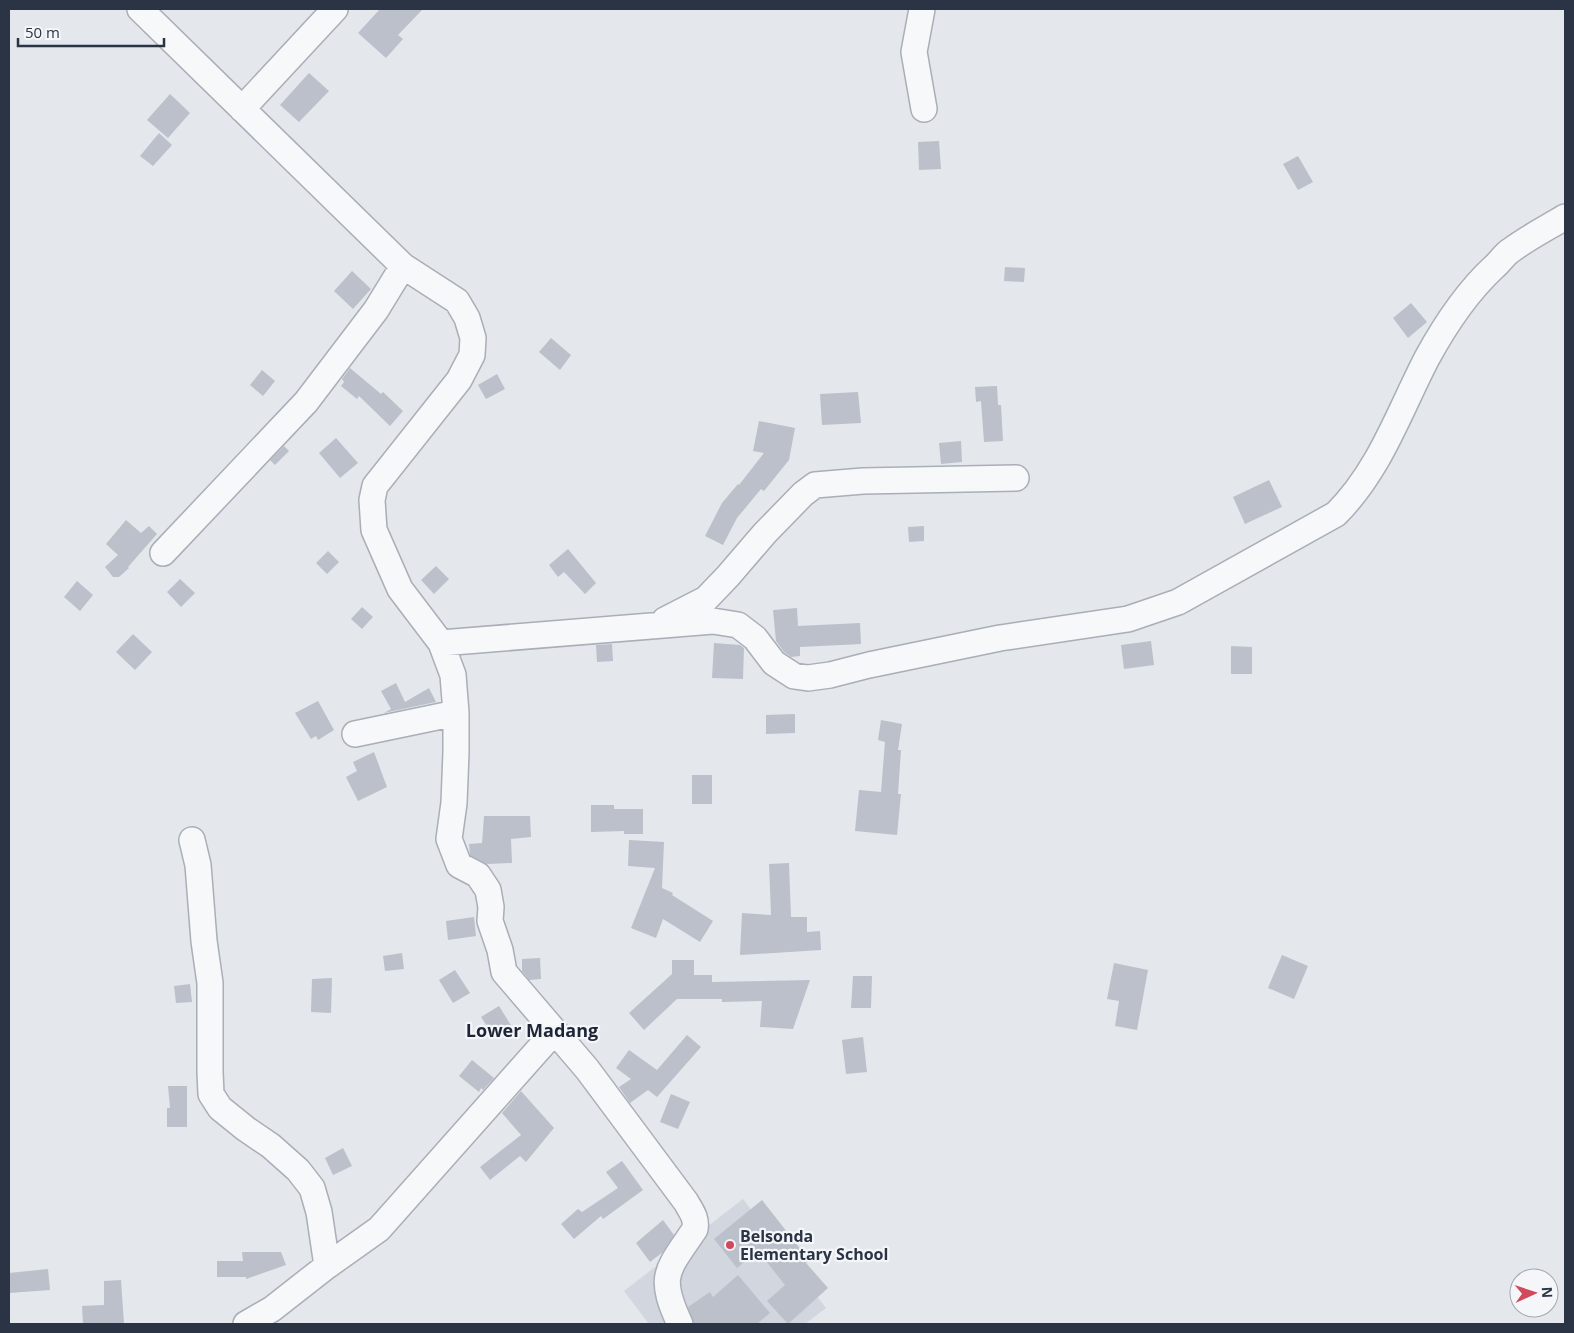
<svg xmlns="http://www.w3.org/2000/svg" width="1574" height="1333" viewBox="0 0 1574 1333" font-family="'Open Sans',sans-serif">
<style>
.built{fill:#d2d6de}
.building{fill:#bbc0ca}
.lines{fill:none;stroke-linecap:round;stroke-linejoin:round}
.minor-casing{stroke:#a9aeb7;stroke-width:28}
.minor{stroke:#f7f8fa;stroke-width:25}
.poi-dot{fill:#d1495b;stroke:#f4f6f9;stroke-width:2}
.labels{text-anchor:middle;stroke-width:4.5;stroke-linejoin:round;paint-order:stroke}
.poi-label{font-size:16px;font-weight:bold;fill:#2b3445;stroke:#f4f6f9;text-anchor:start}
.neighbourhood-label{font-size:18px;font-weight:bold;fill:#1d2536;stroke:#f4f6f9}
</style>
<rect width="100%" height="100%" fill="#e4e7ec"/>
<!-- built -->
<path class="built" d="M743,1199l83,109 -21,16h-156l-25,-33z"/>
<!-- building -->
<path class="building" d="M380,9h43l-25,26 5,4 -17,19 -28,-25z
M309,73l20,18 -30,31 -19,-17z
M170,94l20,19 -22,25 -21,-18z
M159,133l13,12 -19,21 -13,-10z
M939,141l2,28 -22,1 -1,-28z
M1298,156l15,26 -15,8 -15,-26z
M1005,267l20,1 -1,14 -20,-1z
M352,271l19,18 -18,20 -19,-18z
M1411,303l16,19 -19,16 -15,-20z
M551,338l20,17 -11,15 -21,-18z
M350,368l31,26 2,-2 20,19 -13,15 -31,-30 -2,3 -16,-13 3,-4 -2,-3z
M262,370l13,11 -12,15 -13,-11z
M497,374l8,15 -19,10 -8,-14z
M997,386l1,19h3l2,36 -19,1 -3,-41 -5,1 -1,-15z
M858,392l3,31 -39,2 -2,-31z
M759,421l36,7 -6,32 -25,31 -3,-2 -24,29 -14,27 -18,-9 17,-33 16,-19 1,1 25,-32 -11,-2z
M336,438l22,25 -18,15 -21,-25z
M961,441l1,21 -21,2 -2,-21z
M284,446l5,5 -14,14 -5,-5z
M1269,480l13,27 -37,17 -12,-27z
M126,520l15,13 8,-7 8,8 -29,33 1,1 -10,9h-6l-8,-10 13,-12 -12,-11z
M924,526v15l-15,1 -1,-15z
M568,549l28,34 -11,11 -21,-22 -6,5 -9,-12z
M328,551l11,11 -12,12 -11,-11z
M436,566l13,13 -15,15 -13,-14z
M180,579l15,14 -14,14 -14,-15z
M77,581l16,14 -13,16 -16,-14z
M362,607l11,10 -11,12 -11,-10z
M797,608l1,18 62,-3 1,21 -61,3v9l-9,1 -7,-5 -8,-11 -3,-31z
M133,634l19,18 -17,18 -19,-18z
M1151,641l3,24 -30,4 -3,-24z
M714,643l26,2 4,3 -1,31 -31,-1z
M612,644l1,17 -16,1 -1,-17z
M1231,646l21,1v27h-21z
M396,683l9,19 24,-14 7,14 -52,11 7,-4 -10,-18z
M318,701l16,29 -16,10 -2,-4 -5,3 -16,-26z
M795,714v19l-29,1v-19z
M881,720l21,4 -4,26h3l-3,44h3l-4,41 -42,-4 4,-41 22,2 4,-50 -7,-2z
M374,752l13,35 -29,14 -12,-24 11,-6 -4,-9z
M692,775h20v29h-20z
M591,805h23v4h29v25h-19v-3l-33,1z
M484,816h46l1,21 -20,2 1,24 -25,1 -17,-9 -1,-11 13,-1z
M629,840l35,2 -2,46 11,5 -1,2 41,26 -13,21 -37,-23 -7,19 -25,-10 24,-60 -27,-2z
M789,863l2,54h16v15l13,-1 1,19 -81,5 2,-42 29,2 -2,-51z
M474,917l2,19 -28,4 -2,-19z
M402,953l2,16 -19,2 -2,-15z
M1282,955l26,11 -14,33 -26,-11z
M540,958l1,21 -12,1 -7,-9v-12z
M672,960h22v15h18v7l98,-2 -17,49 -33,-2 2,-26 -40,1v-3h-45l-33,31 -15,-17 43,-39z
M1114,963l34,7 -11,60 -22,-4 4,-25 -12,-2z
M455,970l15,23 -17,10 -14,-23z
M853,976h19l-1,32h-20z
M332,978l-1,35 -20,-1 1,-33z
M190,984l2,18 -16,1 -2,-17z
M499,1006l13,21 -17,11 -14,-21z
M687,1035l14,12 -44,50 -9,-7 -18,13 -11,-16 12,-8 -15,-11 13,-18 28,20z
M863,1037l4,35 -21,2 -4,-34z
M472,1060l22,18 -11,12 -2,-2 -2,4 -20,-16z
M168,1086h19v41h-20v-19h3z
M521,1091l33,37 -28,34 -6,-6 -30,24 -10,-13 41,-32 -19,-22z
M671,1094l19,8 -12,27 -18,-7z
M343,1148l9,18 -19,9 -8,-17z
M622,1161l21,29 -40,29 -2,-3 -27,23 -13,-15 17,-15 4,3 36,-24 -12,-16z
M762,1200l47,60 -3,3 22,25 -40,36 -21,-23 18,-16 -27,-34 -21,17 -23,-29z
M663,1220l11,15 -11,17 -13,10 -14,-19z
M242,1252h39l5,13 -40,14v-2h-29v-16h26z
M48,1269l2,21 -41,3v-20z
M738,1275l32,38 -13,11h-63l-6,-17 22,-15 3,5z
M121,1280l3,44h-41l-1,-18 22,-1v-24z"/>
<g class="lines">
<!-- minor casing -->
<g class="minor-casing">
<path id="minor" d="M140,9l263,257 54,35 10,17 6,20 -1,17 -13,25 -84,106 -3,14 2,30 26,59 41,54 12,32 3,38v39l-2,51 -5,36 10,26 19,10 10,15 3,17 -1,14 10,29 4,22 83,97 99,133c5,9 11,16 9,27 -28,42 -38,46 -15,95
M922,9l-8,43 10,57
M242,109l93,-100
M163,553l143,-151 70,-92 27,-44
M665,620l41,-21 22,-23 37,-43 38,-39 12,-9 48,-4 153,-3
M441,643l272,-22 25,4 17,13 19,25 20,13 14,2 22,-3 39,-10 131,-27 128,-19 50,-17 158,-88c44,-44 63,-102 91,-156 18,-33 40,-66 67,-91 6,-5 10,-12 16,-16 17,-13 37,-23 55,-34
M355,734l101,-21
M192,840l6,25 6,76 6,42v89l1,22 9,14 26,21 25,17 27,24 14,18 7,24 8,54
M246,1324l26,-15 55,-43 52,-37 175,-197"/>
</g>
<!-- minor -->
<use href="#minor" class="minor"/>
</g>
<!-- markers -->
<circle class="poi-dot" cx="730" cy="1245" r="5"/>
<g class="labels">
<!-- poi labels -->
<g class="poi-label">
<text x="740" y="1242">Belsonda<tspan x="740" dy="18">Elementary School</tspan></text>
</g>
<!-- neighbourhood labels -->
<g class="neighbourhood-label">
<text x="532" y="1037">Lower Madang</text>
</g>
</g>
<!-- border -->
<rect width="1574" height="1333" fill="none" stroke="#2b3445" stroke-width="20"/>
<!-- north arrow -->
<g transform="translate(1534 1293) rotate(87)"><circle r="24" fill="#f4f6f9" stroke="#a4a8b1"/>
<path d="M0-4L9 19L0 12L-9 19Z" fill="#d1495b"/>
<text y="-8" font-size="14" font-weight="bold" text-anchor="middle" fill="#2b3445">N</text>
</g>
<!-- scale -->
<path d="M18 38v8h146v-8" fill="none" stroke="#2b3445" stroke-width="2.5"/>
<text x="25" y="38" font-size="15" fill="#2b3445" stroke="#f4f6f9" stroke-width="4" paint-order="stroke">50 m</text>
</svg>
